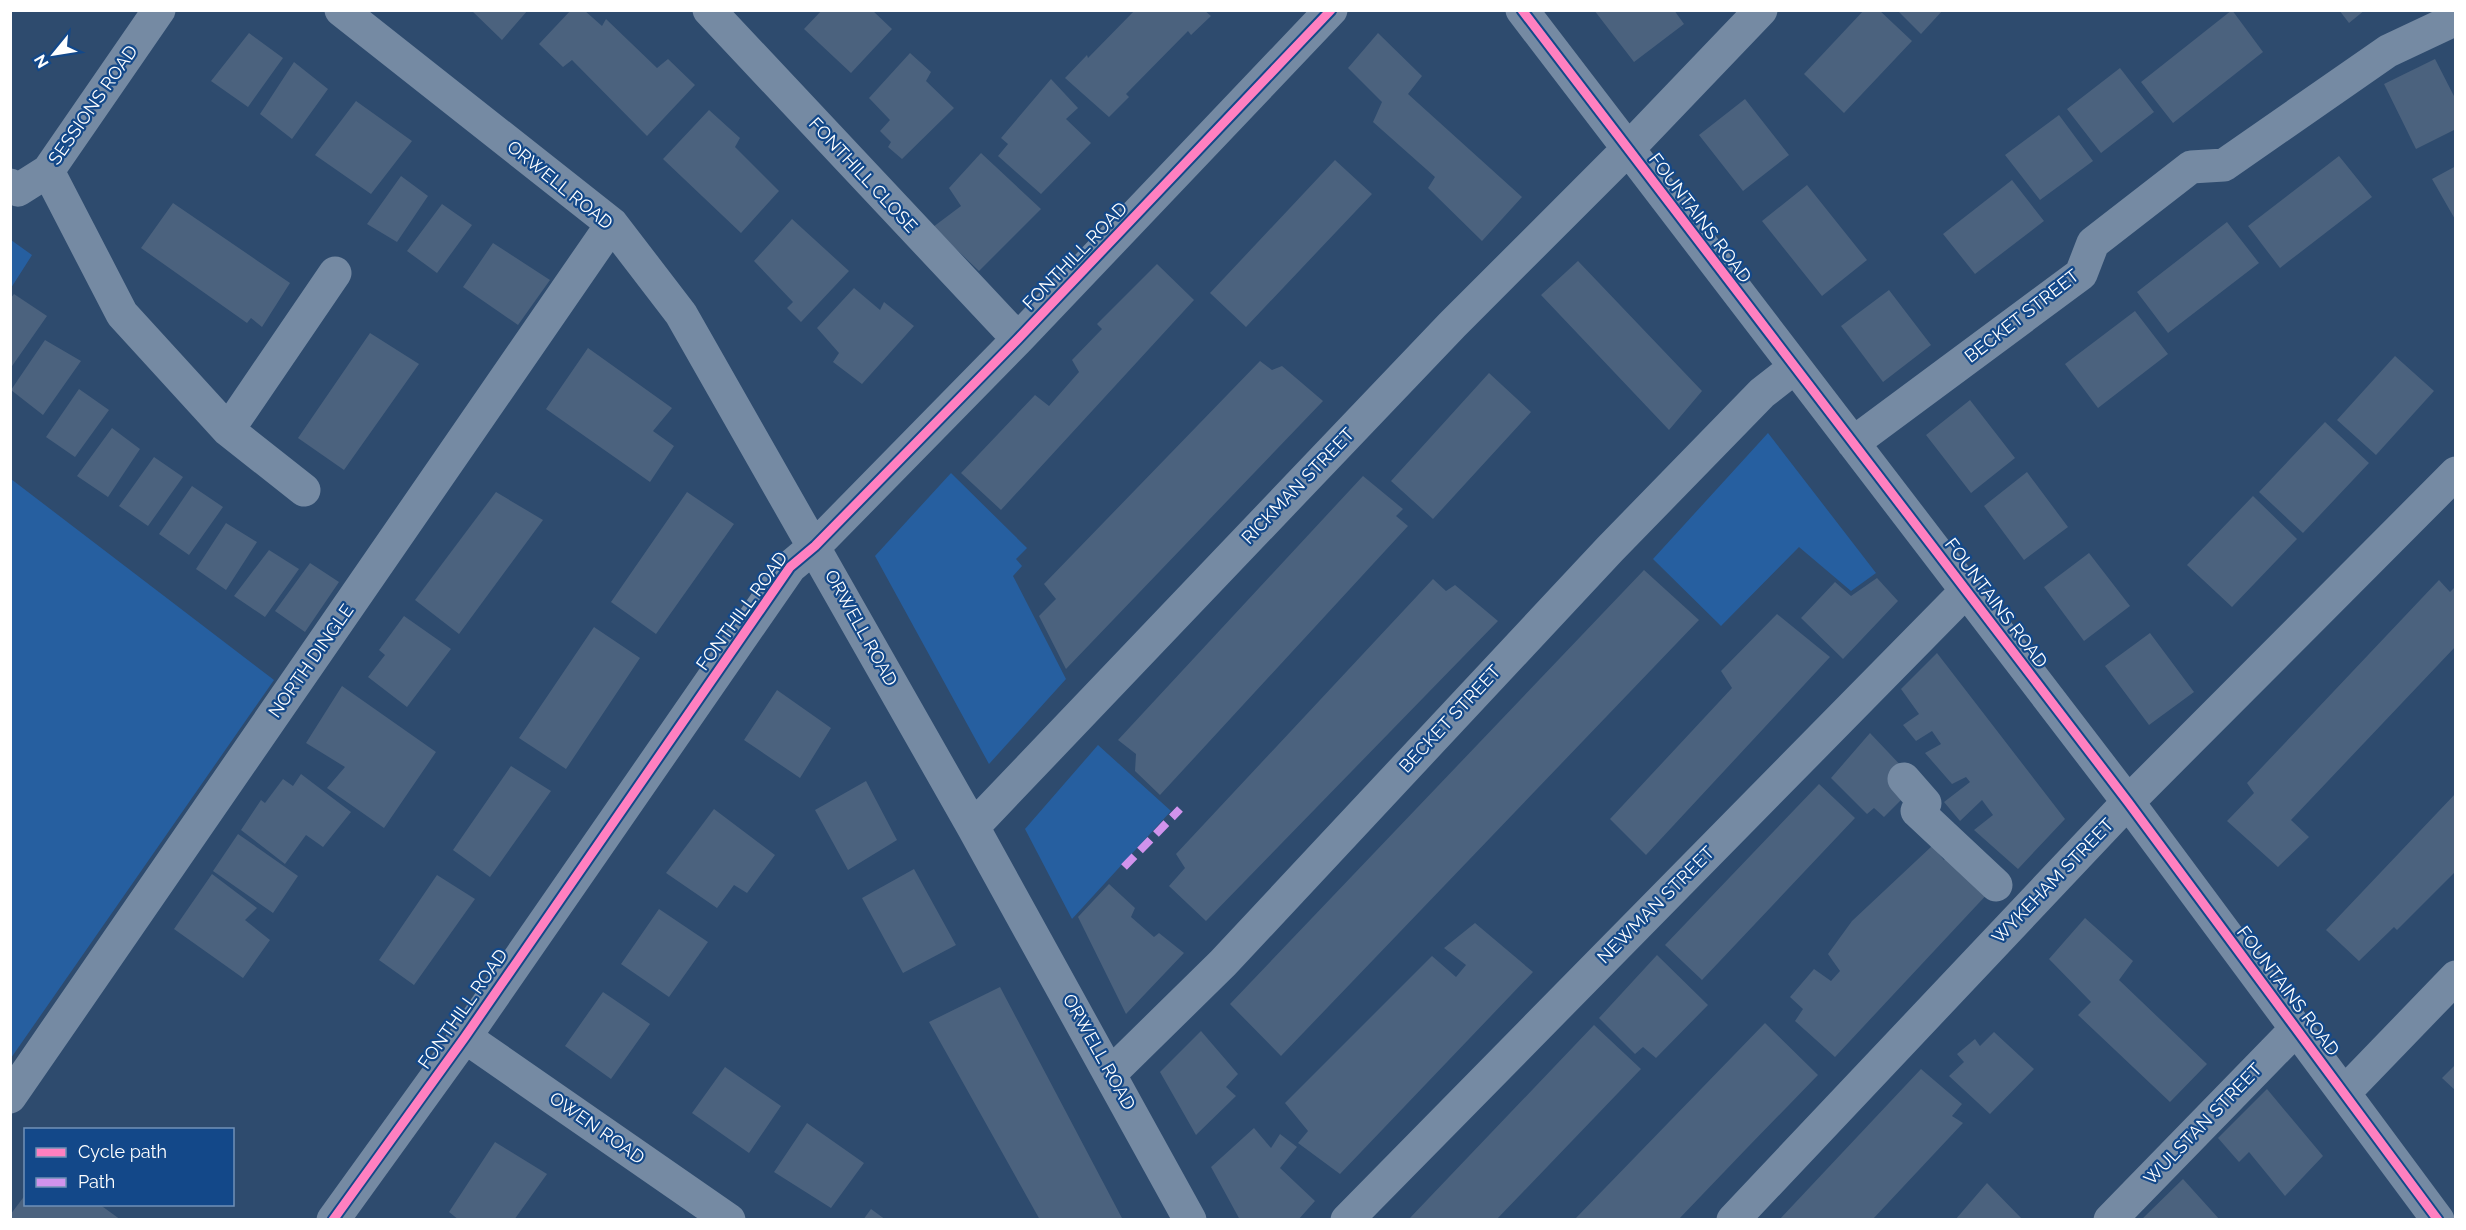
<svg xmlns="http://www.w3.org/2000/svg" width="2466" height="1230" viewBox="0 0 2466 1230" font-family="Raleway,sans-serif">
<style>
.green{fill:#265fa0}
.building{fill:#4b627e}
.lines{fill:none;stroke-linecap:round;stroke-linejoin:round}
.minor{stroke:#758aa3;stroke-width:33}
.quiet{stroke:#d193ec;stroke-width:8;stroke-dasharray:15 8;stroke-linecap:butt}
.cycleway-casing{stroke:#134889;stroke-width:13}
.cycleway{stroke:#ff80c0;stroke-width:9}
.labels{text-anchor:middle;stroke-width:4.5;stroke-linejoin:round;paint-order:stroke}
.street-label{font-size:18px;fill:#fff;stroke:#134889}
</style>
<rect width="100%" height="100%" fill="#2e4b6e"/>
<!-- green -->
<path class="green" d="M11,240l21,15 -21,33z
M1768,433l108,140 -25,18 -52,-44 -78,79 -68,-67z
M951,473l76,75 -11,11 6,7 -9,10 53,103 -77,85 -114,-208z
M11,479l263,201 -263,378z
M1098,745l73,66 -99,108 -47,-90z"/>
<!-- building -->
<path class="building" d="M471,10h57l-26,30z
M571,10h13l18,16 4,-7 51,49 11,-9 27,26 -48,51 -75,-76 -9,7 -24,-23z
M822,10h50l20,19 -41,44 -47,-44z
M1135,10h69l7,6 -20,19 -3,-4 -62,63 3,3 -20,20 -44,-39 22,-23 1,3z
M1594,10h80l10,14 -50,38z
M1864,10h15l33,31 -68,72 -40,-39z
M1897,10h46l-22,24z
M2232,10l31,42 -90,71 -32,-41z
M2339,10h26l-16,13z
M249,33l34,25 -35,49 -37,-26z
M1378,33l44,43 -14,18 114,103 -40,44 -54,-53 7,-11 -62,-55 9,-20 -34,-34z
M910,53l21,19 -5,9 28,27 -52,51 -14,-12 3,-5 -11,-11 10,-11 -21,-22z
M2435,59l21,41v29l-40,20 -32,-65z
M294,62l34,27 -36,50 -32,-25z
M2120,68l34,44 -53,41 -34,-44z
M1051,79l27,29 -12,11 25,24 -50,51 -43,-38 10,-12 -7,-6z
M1745,99l44,56 -46,36 -44,-56z
M356,101l56,40 -41,53 -56,-39z
M709,110l31,28 -5,9 44,44 -38,42 -78,-74z
M2059,115l34,46 -53,39 -35,-45z
M981,153l60,56 -62,62 -46,-44 28,-21 -12,-18z
M2339,156l33,41 -92,71 -32,-42z
M1335,160l37,34 -126,133 -36,-34z
M2456,166v55l-24,-42z
M401,176l27,20 -31,46 -30,-18z
M2012,180l32,41 -69,53 -32,-40z
M1807,185l60,75 -45,36 -60,-75z
M173,203l117,80 -28,44 -11,-9 -4,5 -106,-75z
M442,204l30,21 -35,48 -30,-22z
M792,219l57,52 -48,51 -14,-14 6,-6 -39,-41z
M2227,222l32,41 -91,70 -31,-41z
M493,243l57,37 -32,45 -55,-38z
M1578,261l124,130 -33,39 -128,-135z
M1157,264l37,36 -193,210 -40,-37 74,-78 14,11 30,-34 -7,-12 30,-31 -5,-5z
M854,288l26,22 4,-8 30,24 -52,58 -29,-22 6,-9 -22,-25z
M1889,290l42,55 -48,37 -42,-56z
M14,294l33,22 -37,53v-70z
M2135,311l33,43 -70,54 -33,-44z
M370,333l49,31 -75,106 -46,-32z
M45,340l36,21 -38,54 -32,-25z
M588,348l84,60 -19,23 21,15 -24,36 -104,-73z
M2395,356l39,35 -58,64 -39,-35z
M1260,361l12,9 10,-4 41,35 -257,268 -27,-53 17,-17 -12,-15z
M1489,373l42,39 -98,107 -42,-38z
M79,389l30,21 -34,47 -29,-20z
M1970,400l45,58 -44,35 -45,-58z
M2325,422l44,41 -66,70 -44,-41z
M112,428l28,21 -32,48 -31,-21z
M154,457l29,20 -35,49 -29,-20z
M2027,472l41,55 -44,33 -40,-54z
M1363,476l40,33 -7,7 12,10 -248,269 -25,-24 1,-17 -18,-14z
M192,486l31,21 -34,48 -30,-21z
M496,492l47,28 -84,114 -44,-34z
M687,492l47,32 -78,110 -45,-32z
M2253,496l44,43 -65,68 -45,-42z
M226,523l31,19 -31,48 -30,-21z
M269,550l30,19 -34,48 -31,-21z
M2089,553l41,53 -46,35 -40,-54z
M310,563l29,19 -34,50 -30,-21z
M1644,570l55,50 -418,436 -51,-52z
M1877,578l21,23 -55,58 -42,-41 34,-36 16,14z
M1433,579l13,12 9,-6 43,36 -292,300 -37,-35 16,-18 -9,-14z
M2439,580l11,12 6,-6v60l-165,174 18,17 -31,30 -51,-46 27,-28 -7,-10z
M1777,614l53,43 -184,198 -36,-36 122,-131 -11,-17z
M404,616l47,33 -44,58 -39,-30 17,-22 -6,-5z
M594,627l46,31 -74,111 -47,-31z
M2150,633l44,59 -45,33 -44,-59z
M1937,653l128,166 -47,50 -44,-39 19,-15 -11,-15 -22,21 -16,-19 26,-20 -4,-5 -14,7 -27,-31 16,-9 -9,-13 -16,10 -13,-16 16,-11 -18,-25z
M342,686l94,66 -52,76 -57,-40 18,-21 -39,-24z
M777,690l54,38 -31,50 -56,-38z
M1870,733l36,38 3,21 -25,25 -10,-9 -7,6 -36,-36z
M511,766l40,25 -61,86 -37,-27z
M301,774l50,38 -28,35 -17,-12 -21,29 -44,-34 20,-30 4,3 18,-24 10,7z
M866,781l31,59 -49,30 -33,-60z
M1819,784l36,34 -153,162 -37,-35z
M2456,793v78l-59,59 -3,-3 -35,34 -33,-31z
M714,809l61,46 -28,38 -13,-8 -17,23 -51,-35z
M238,834l60,42 -25,37 -60,-42z
M1932,846l12,14 9,-9 38,39 -156,167 -40,-36 8,-12 -13,-12 24,-28 17,12 9,-10 -12,-17 24,-33z
M914,869l42,76 -53,28 -41,-75z
M212,874l45,34 -12,12 25,20 -27,38 -69,-49z
M437,875l38,24 -61,86 -35,-25z
M1109,884l26,24 -4,9 23,20 5,-4 25,20 -58,61 -48,-97z
M659,909l49,33 -39,55 -48,-33z
M2085,918l48,43 -14,19 88,84 -37,38 -92,-87 13,-13 -42,-43z
M1475,923l58,49 -193,202 -42,-31 10,-12 -23,-28 147,-147 24,21 10,-12 -22,-17z
M1657,955l51,50 -52,53 -13,-11 -8,7 -36,-36z
M1000,987l123,233h-83l-111,-198z
M603,992l47,32 -39,55 -46,-33z
M1765,1023l53,52 -71,73 -69,72h-104z
M1594,1025l47,44 -119,124 -26,27h-88z
M1201,1031l37,43 -12,13 10,9 -40,39 -36,-63z
M1994,1032l40,37 -44,45 -41,-38 15,-14 -7,-8 18,-15 5,7z
M2456,1064v27l-14,-13z
M725,1067l56,39 -32,47 -57,-40z
M1921,1069l41,35 -10,12 11,7 -91,97h-93z
M2267,1089l56,67 -38,40 -36,-44 -10,10 -21,-24z
M807,1123l57,40 -33,45 -57,-36z
M1254,1128l17,20 9,-14 17,13 -17,21 35,33 -17,19h-58l-29,-53z
M495,1142l52,32 -33,46h-55l-10,-8z
M2183,1179l37,41h-79z
M1987,1183l36,37h-68z
M26,1194v10h73l22,16h-111v-5z
M871,1209l15,11h-23z"/>
<g class="lines">
<!-- minor -->
<path class="minor" d="M341,10l271,214 69,90 292,513 217,393
M709,10l309,329
M1522,10l606,792 310,418
M48,171l74,143 106,116 76,60
M10,185l8,5 30,-19 111,-161
M228,430l107,-157
M1853,443l228,-169 12,-31 98,-76 33,-2 164,-114 68,-32
M1904,779l21,24 -8,8 79,74
M973,827l479,-502 175,-175 134,-140
M465,1037l264,183
M1111,1073l112,-110 387,-414 152,-156 32,-25
M2344,1093l112,-116
M10,1097l602,-873
M333,1220l132,-183 325,-470 25,-21 203,-207 313,-329
M1347,1220l619,-629
M1733,1220l395,-418 328,-329
M2110,1220l186,-191"/>
<!-- quiet -->
<path class="quiet" d="M1124,867l56,-58"/>
<!-- cycleway casing -->
<g class="cycleway-casing">
<path id="cycleway" d="M1522,10l606,792 310,418
M333,1220l132,-183 325,-470 25,-21 203,-207 313,-329"/>
</g>
<!-- cycleway -->
<use href="#cycleway" class="cycleway"/>
</g>
<g class="labels">
<!-- street labels -->
<g class="street-label">
<text transform="translate(93 105) rotate(-55)" y="6">SESSIONS ROAD</text>
<text transform="translate(863 175) rotate(47)" y="6">FONTHILL CLOSE</text>
<text transform="translate(560 185) rotate(39)" y="6">ORWELL ROAD</text>
<text transform="translate(1700 218) rotate(53)" y="6">FOUNTAINS ROAD</text>
<text transform="translate(1075 256) rotate(-46)" y="6">FONTHILL ROAD</text>
<text transform="translate(2022 316) rotate(-38)" y="6">BECKET STREET</text>
<text transform="translate(1298 486) rotate(-46)" y="6">RICKMAN STREET</text>
<text transform="translate(1996 603) rotate(53)" y="6">FOUNTAINS ROAD</text>
<text transform="translate(742 611) rotate(-54)" y="6">FONTHILL ROAD</text>
<text transform="translate(861 628) rotate(61)" y="6">ORWELL ROAD</text>
<text transform="translate(311 661) rotate(-55)" y="6">NORTH DINGLE</text>
<text transform="translate(1450 719) rotate(-47)" y="6">BECKET STREET</text>
<text transform="translate(2053 881) rotate(-46)" y="6">WYKEHAM STREET</text>
<text transform="translate(1656 905) rotate(-45)" y="6">NEWMAN STREET</text>
<text transform="translate(2288 991) rotate(53)" y="6">FOUNTAINS ROAD</text>
<text transform="translate(463 1009) rotate(-55)" y="6">FONTHILL ROAD</text>
<text transform="translate(1099 1052) rotate(61)" y="6">ORWELL ROAD</text>
<text transform="translate(2203 1124) rotate(-46)" y="6">WULSTAN STREET</text>
<text transform="translate(597 1128) rotate(35)" y="6">OWEN ROAD</text>
</g>
</g>
<!-- border -->
<rect width="2466" height="1230" fill="none" stroke="#ffffff" stroke-width="24"/>
<!-- legend -->
<rect x="24" y="1128" width="210" height="78" fill="#134889" stroke="#7191b8" stroke-width="1.5"/>
<rect x="36" y="1148" width="30" height="9" fill="#ff80c0" stroke="#7191b8" stroke-width="1.5"/>
<text x="78" y="1158" font-size="18" fill="#ffffff">Cycle path</text>
<rect x="36" y="1178" width="30" height="9" fill="#d193ec" stroke="#7191b8" stroke-width="1.5"/>
<text x="78" y="1188" font-size="18" fill="#ffffff">Path</text>
<!-- north arrow -->
<g transform="translate(54 54) rotate(240)" stroke="#134889" stroke-width="4.5" paint-order="stroke">
<path d="M0-4.5L10 22L0 15L-10 22Z" fill="#ffffff"/>
<text y="-9" font-size="16" font-weight="bold" text-anchor="middle" fill="#ffffff">N</text>
</g>
</svg>
